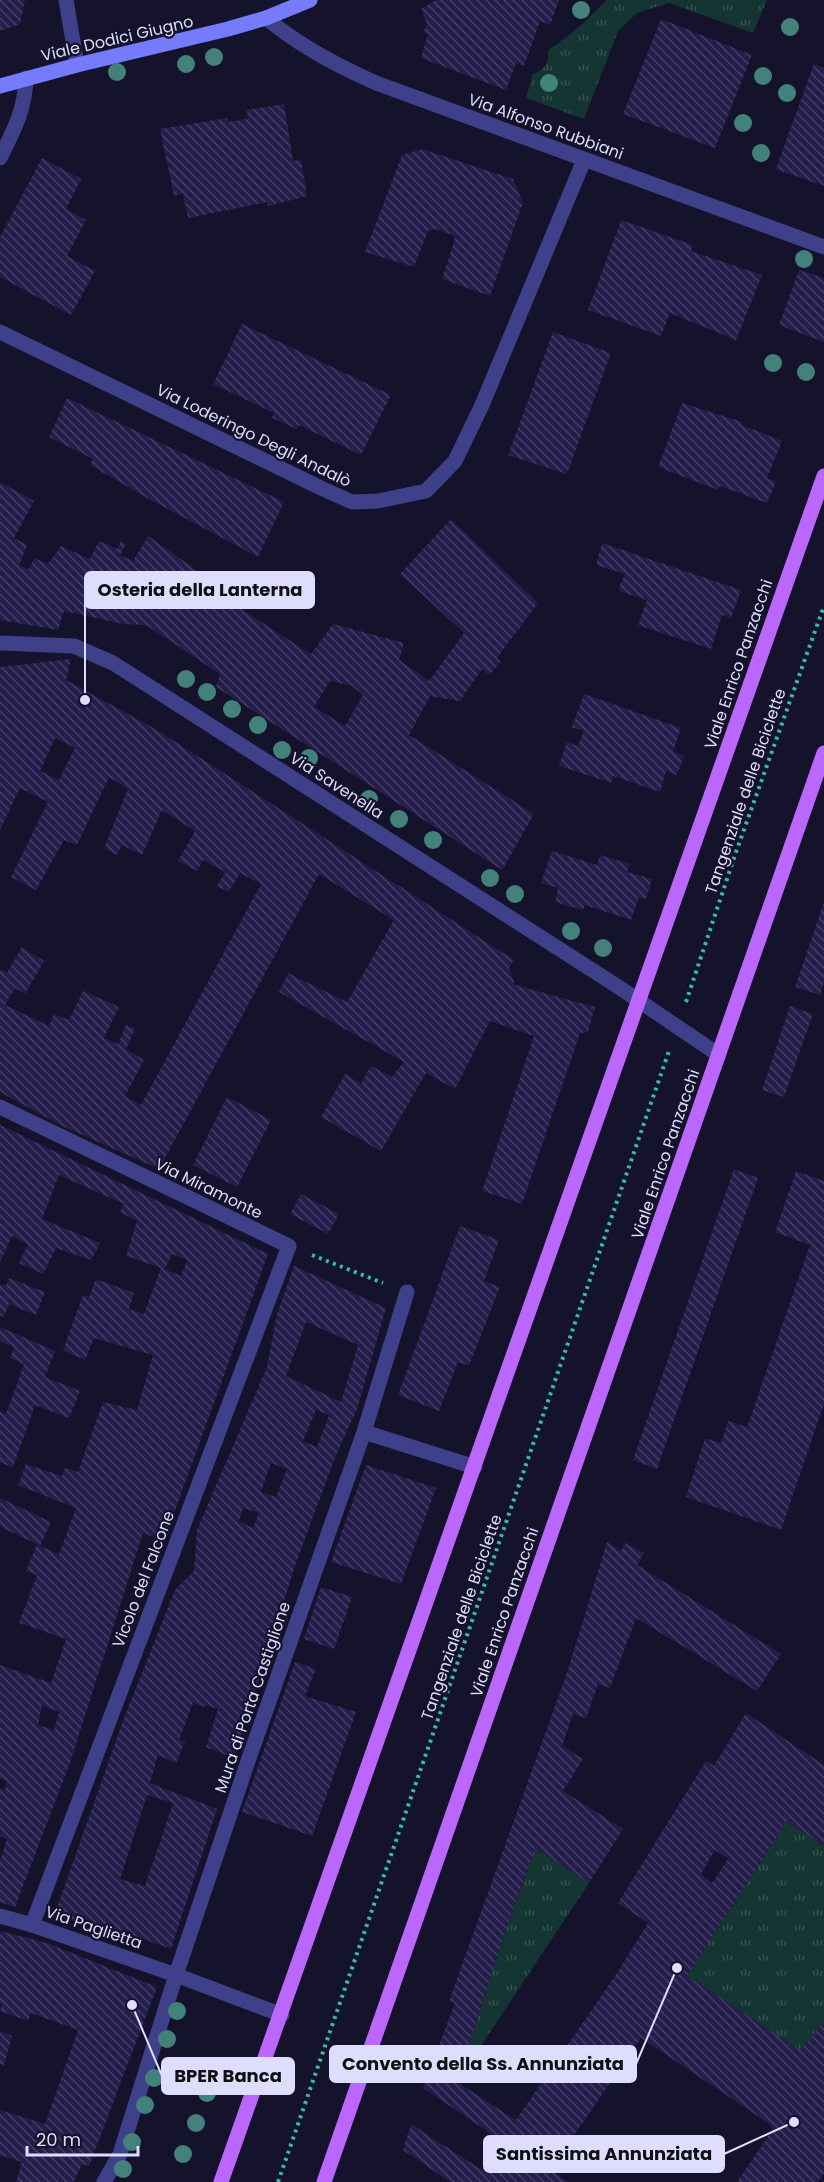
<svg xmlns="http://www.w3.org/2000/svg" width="824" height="2182" viewBox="0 0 824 2182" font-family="Poppins,sans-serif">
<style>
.grass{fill:url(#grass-tufts)}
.building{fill:url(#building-back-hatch);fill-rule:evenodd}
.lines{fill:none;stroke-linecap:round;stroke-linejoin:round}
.path{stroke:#34bbaa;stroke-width:4;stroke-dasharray:3 4.5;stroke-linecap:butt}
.lane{stroke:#3e4089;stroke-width:15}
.street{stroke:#3e4089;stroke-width:15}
.secondary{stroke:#767bfc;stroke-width:15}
.primary{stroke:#bb67fb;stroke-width:15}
.tree{fill:#43827a}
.labels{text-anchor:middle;stroke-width:4.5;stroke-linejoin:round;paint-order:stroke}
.street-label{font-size:16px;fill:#dfddfe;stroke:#15122b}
.leader{fill:none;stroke:#dfddfe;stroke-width:2}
.callout-dot{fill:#dfddfe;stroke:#15122b;stroke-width:2}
.callout{fill:#dfddfe;stroke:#dfddfe;stroke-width:2}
.callout-label{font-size:18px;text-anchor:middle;font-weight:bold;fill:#111}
</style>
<defs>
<pattern id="grass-tufts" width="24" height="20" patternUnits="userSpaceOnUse" patternTransform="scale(1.5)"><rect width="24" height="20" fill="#153532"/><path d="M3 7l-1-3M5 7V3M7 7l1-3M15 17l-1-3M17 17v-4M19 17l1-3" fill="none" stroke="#375251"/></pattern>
<pattern id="building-back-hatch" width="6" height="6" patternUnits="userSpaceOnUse" patternTransform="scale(1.5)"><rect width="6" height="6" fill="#251e4c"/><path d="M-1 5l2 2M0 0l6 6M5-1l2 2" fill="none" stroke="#443e67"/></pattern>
</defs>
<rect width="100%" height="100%" fill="#15122b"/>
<!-- grass -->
<path class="grass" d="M606,0h161l-14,33 -84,-30 -32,10 -19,18 -34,88 -58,-21 7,-24c12,-4 16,-12 15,-24 22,-14 40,-30 58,-50z
M787,1821l37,25v176l-24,28 -113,-74z
M535,1848l54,35 -132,199 46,-144z"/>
<!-- building -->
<path class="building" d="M0,0h25l-5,24 -20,7z
M436,0h123l-9,25 -10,-4 -16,45 -8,-3 -10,27 -85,-32 7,-24 -5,-2 4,-8 -6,-15z
M661,19l91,36 -37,93 -92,-34z
M814,64l10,4v118l-48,-17z
M284,104l9,57 8,-1 6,36 -39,10 -1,-4 -79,16 -5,-24 -9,1 -14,-66 67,-11 1,4 20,-3 -1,-9z
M422,149l91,30 10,24 -33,93 -48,-17 13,-40 -2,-4 -18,-6 -7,2 -14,36 -49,-15 37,-97z
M42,158l39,21 -15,30 20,11 -19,36 28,15 -24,44 -71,-38v-40z
M621,220l72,25 -2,6 71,24 -26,65 -66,-27 -9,23 -73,-26z
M799,270l25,8v64l-45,-17z
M242,324l149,71 -30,60 -62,-30 -2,4 -25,-11 2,-5 -61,-29z
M553,332l58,21 -44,121 -59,-19z
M67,398l217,104 -26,55 -111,-59 -57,-33 3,-6 -44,-22z
M682,403l60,19v3l40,16 -15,37 9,4 -9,21 -47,-17 -2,4 -60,-23z
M0,482l34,19 -20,37 13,7 -8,21 10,3 5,-11 14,6 13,-18 29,13 9,-18 18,8 4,-8 5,3 -6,11 13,6 15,-25 58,41 4,-6 36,27 -5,11 70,45 22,-30 71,19 -5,17 30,21 35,-48 -64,-59 51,-55 87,84 -41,55 4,4 -12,13 -7,-6 -22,32 -30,-5 -21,39 125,79 -32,56 -286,-183 4,-13 -74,-49 -23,-1 -59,-13 -6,19 -58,-10zM330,681l22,5 11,9 -18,31 -31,-19z
M602,543l139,47 -10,28 -9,-3 -11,34 -73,-24 9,-25 -26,-8 -2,-4 6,-14 -29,-9z
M71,659l-5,21 91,50 357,230 -5,7 6,18 80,22 -7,25 -8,1 -58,171 -40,-13 52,-155 -44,-15 -35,68 -29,-16 -45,78 -60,-34 24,-43 16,10 10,-18 21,11 12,-15 -125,-70 9,-19 59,29 47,-82 -75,-46 -160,295 -99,-44 -60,-33v-123l7,4 15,-26 22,14 -19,33 -10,-6 -10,17 44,21 5,-12 15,6 14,-29 36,16 -15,31 14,6 8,-19 9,4 -9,20 18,11 -19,36 16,9 120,-221 -21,-11 -11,19 -12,-6 8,-14 -22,-12 -6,11 -19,-10 17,-30 -33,-21 -20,45 -20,-10 -5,10 -13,-7 24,-59 -19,-12 -32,68 -13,-5 -28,50 -25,-13 37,-75 -28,-14 -20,42v-163zM55,738l20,10 -16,32 -19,-9z
M584,694l97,34 -8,24 11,4 -7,19 -11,-4 -6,21 -47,-16 -2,7 -52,-17 8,-24 11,4 6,-15 -12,-4z
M552,851l45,14 3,-10 30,9 -3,8 25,7 -6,20 -7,-2 -8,23 -46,-15 -2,5 -28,-8 3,-14 -17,-5z
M824,902v80l-4,13 -25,-8z
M790,1006l23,8 -29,83 -22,-7z
M227,1097l44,23 -34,67 -44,-22z
M0,1125l268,129 -104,287 -21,-8 -73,230 -55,144 -15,-5v-41l7,-22 -7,-3v-48l5,2 2,-9 -7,-3v-113l51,18 15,-44 -47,-16 18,-48 -11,-4 11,-27 -37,-17v-29l51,24 -11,24 19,8 17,-46 -58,-23 8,-21 36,12 3,-8 13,4 25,-70 34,8 16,-55 -59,-17 -9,22 -22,-10 20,-55 6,2 7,-18 38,14 -5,16 15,5 17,-46 -35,-12 11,-35 -17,-9 4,-8 -65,-29 -17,44 58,24 -9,17 -35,-12 -13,26 -24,-11 9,-19 -16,-8 -12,26zM172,1254l15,6 -6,16 -16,-7zM42,1705l17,7 -5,18 -16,-5z
M734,1169l24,9 -101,291 -24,-9z
M796,1171l28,10v223l-43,126 -95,-33 19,-59 16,5 7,-22 19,6 63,-182 -35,-13z
M301,1194l38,20 -11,20 -38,-20z
M460,1226l39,14 -15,41 16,6 -31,79 -11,-4 -19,49 -41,-16z
M294,1266l92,42 -29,101 -21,46 -40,108 -62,195 -28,-11 12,-38 -12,-4 -1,2 -12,-4 -14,37 6,2 -9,21 -18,-8 -8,28 67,26 -46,140 -33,-12 -84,-21 70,-198 51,-128 19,-19 3,-41 70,-163 10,-53zM306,1322l52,23 -17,57 -55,-26zM316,1410l13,5 -12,32 -14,-6zM271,1463l16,6 -11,28 -15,-5zM243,1508l16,5 -6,15 -14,-7zM147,1795l26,8 -28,83 -25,-7z
M9,1278l36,14 -9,23 -27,-11 -5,13 -4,-2v-31l6,2z
M0,1327l55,24 -10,26 35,14 -11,27 -34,-13 -22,62 -13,-4v-52l6,3 18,-50 -14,-6 4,-10 -14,-7z
M366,1465l70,23 -35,96 -70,-22z
M607,1542l14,9 4,-8 19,10 -7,12 144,89 -24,37 -121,-73 -26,70 -12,-4 -12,34 -13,-4 -11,32 21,13 -20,32 60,38 -34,54 -54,-35 -32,90 -46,144 59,38 101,-147 31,-50 -30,-20 88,-142 8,5 32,-53 78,52v81l-37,-25 -100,155 113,74 24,-28v151l-6,9h-81l36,-53 -5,-6 -127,-85 -91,132 18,12h-118l-47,-32 8,-26 71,46 20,-29 -79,-53 32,-85 -6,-2 118,-328zM715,1850l13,9 -16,24 -11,-9z
M321,1587l31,10 -18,52 -30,-10z
M295,1662l21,7 -11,27 51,16 -44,124 -70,-24z
M0,1931l47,12 110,44 -68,179 -7,-2 -8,18h-58l6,-20 -22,-7v-45l45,14 33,-94 -47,-17 -3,8 -28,-10 2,-7h-2z
M0,2031l12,5 -8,29 -4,-1z"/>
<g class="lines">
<!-- path -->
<path class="path" d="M686,1002l50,-150 88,-246
M312,1255l71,28
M278,2182l391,-1131"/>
<!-- lane -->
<path class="lane" d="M0,1107l289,139 -257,679"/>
<!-- street -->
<path class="street" d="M66,0l11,65
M266,18c34,28 70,47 110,65l448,164
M0,158c14,-28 25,-48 26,-80
M0,332l323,157 29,13 26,-1 48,-10 29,-30 27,-56 102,-245
M0,643l74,3 39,17 504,323 102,69
M364,1432l43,-140
M0,1916l32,9 144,50 71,-211 117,-332 111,35
M104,2182l16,-28 56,-179 106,40"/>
<!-- secondary -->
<path class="secondary" d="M0,86l77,-21 151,-36 38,-11 44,-18"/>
<!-- primary -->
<path class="primary" d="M221,2182l603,-1706
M324,2182l500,-1429"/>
</g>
<!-- trees -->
<g class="tree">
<circle cx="581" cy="10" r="9"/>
<circle cx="790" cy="27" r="9"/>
<circle cx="214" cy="57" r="9"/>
<circle cx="186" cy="64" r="9"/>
<circle cx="117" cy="72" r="9"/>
<circle cx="763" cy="76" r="9"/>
<circle cx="549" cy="83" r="9"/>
<circle cx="787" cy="93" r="9"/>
<circle cx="743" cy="123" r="9"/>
<circle cx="761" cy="153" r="9"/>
<circle cx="804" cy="259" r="9"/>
<circle cx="773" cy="363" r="9"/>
<circle cx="806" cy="372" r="9"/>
<circle cx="186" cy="679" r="9"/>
<circle cx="207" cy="692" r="9"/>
<circle cx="232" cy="709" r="9"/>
<circle cx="258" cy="725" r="9"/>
<circle cx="282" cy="750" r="9"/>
<circle cx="309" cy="758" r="9"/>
<circle cx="369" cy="799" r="9"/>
<circle cx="399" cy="819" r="9"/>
<circle cx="433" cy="840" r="9"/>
<circle cx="490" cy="878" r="9"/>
<circle cx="515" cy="894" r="9"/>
<circle cx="571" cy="931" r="9"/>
<circle cx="603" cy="948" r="9"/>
<circle cx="177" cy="2011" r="9"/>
<circle cx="167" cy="2039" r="9"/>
<circle cx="154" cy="2078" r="9"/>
<circle cx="207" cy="2093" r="9"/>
<circle cx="145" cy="2105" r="9"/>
<circle cx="196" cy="2123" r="9"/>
<circle cx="132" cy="2142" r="9"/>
<circle cx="183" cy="2154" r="9"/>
<circle cx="123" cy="2169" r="9"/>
</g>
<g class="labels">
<!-- street labels -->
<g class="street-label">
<text transform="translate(117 38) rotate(-13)" y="6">Viale Dodici Giugno</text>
<text transform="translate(546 126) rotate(20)" y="6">Via Alfonso Rubbiani</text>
<text transform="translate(254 435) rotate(26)" y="6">Via Loderingo Degli Andalò</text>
<text transform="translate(738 664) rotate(-71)" y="6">Viale Enrico Panzacchi</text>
<text transform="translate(337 785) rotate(33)" y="6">Via Savenella</text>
<text transform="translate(745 791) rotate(-71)" y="6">Tangenziale delle Biciclette</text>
<text transform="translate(665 1154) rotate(-71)" y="6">Viale Enrico Panzacchi</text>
<text transform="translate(209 1188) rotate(26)" y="6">Via Miramonte</text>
<text transform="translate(143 1579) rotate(-69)" y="6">Vicolo del Falcone</text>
<text transform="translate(504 1612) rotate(-71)" y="6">Viale Enrico Panzacchi</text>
<text transform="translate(461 1617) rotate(-71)" y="6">Tangenziale delle Biciclette</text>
<text transform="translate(252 1697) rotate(-71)" y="6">Mura di Porta Castiglione</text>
<text transform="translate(94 1927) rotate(19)" y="6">Via Paglietta</text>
</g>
</g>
<!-- callouts -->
<path class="leader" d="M85 700L85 590M677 1968L636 2064M132 2005L162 2076M794 2122L724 2154"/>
<g class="callout-dot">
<circle cx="85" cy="700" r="6"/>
<circle cx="677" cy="1968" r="6"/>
<circle cx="132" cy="2005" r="6"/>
<circle cx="794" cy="2122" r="6"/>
</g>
<g class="callout">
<rect x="85" y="572" width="229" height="36" rx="6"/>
<rect x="330" y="2046" width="306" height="36" rx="6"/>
<rect x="162" y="2058" width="132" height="36" rx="6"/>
<rect x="484" y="2136" width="240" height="36" rx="6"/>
</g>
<g class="callout-label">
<text x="200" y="596">Osteria della Lanterna</text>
<text x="483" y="2070">Convento della Ss. Annunziata</text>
<text x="228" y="2082">BPER Banca</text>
<text x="604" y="2160">Santissima Annunziata</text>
</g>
<!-- scale -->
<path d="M27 2146v9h111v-9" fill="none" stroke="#dfddfe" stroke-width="3"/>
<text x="36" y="2146" font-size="18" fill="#dfddfe" stroke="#15122b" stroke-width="4.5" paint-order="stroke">20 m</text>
</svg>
